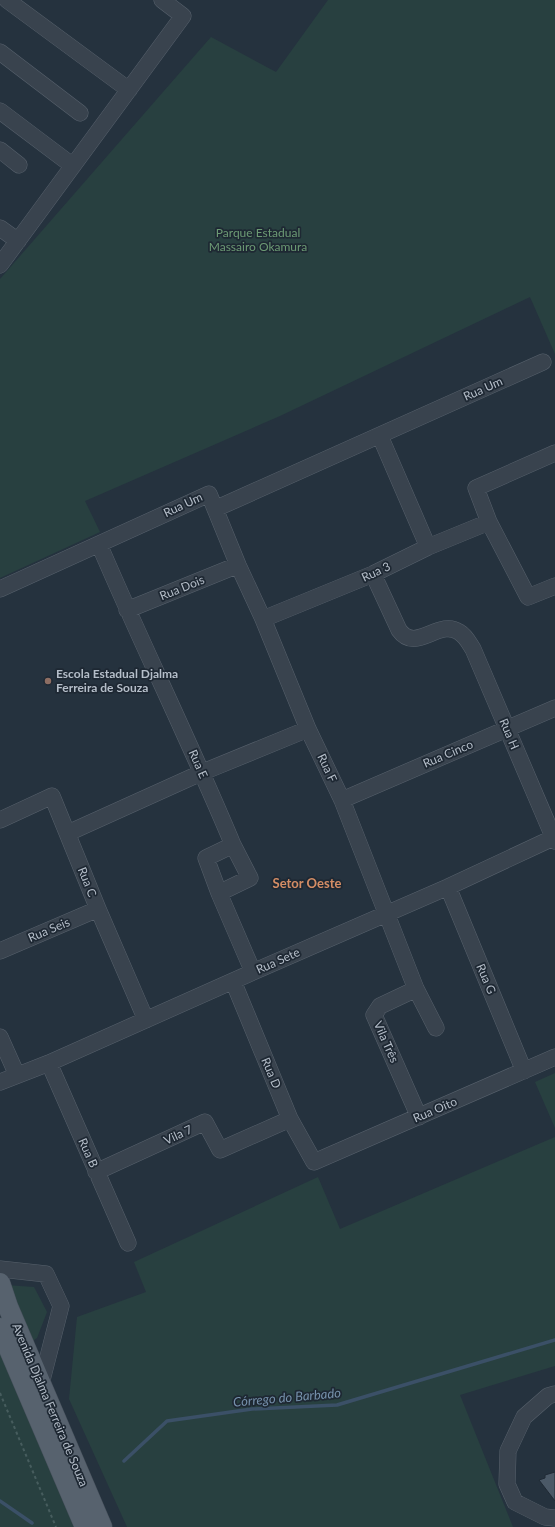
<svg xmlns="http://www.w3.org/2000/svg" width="555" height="1527" viewBox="0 0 555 1527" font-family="Lato,sans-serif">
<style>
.green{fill:#284040}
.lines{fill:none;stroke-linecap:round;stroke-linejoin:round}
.stream{stroke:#3b5067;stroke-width:3.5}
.building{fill:#4b5967;stroke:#202a35}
.minor-casing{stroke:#57616c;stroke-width:17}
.major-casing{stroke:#454f5a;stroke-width:21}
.path{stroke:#475d5e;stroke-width:2;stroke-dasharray:3 3;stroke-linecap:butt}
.minor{stroke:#39434e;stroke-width:16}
.major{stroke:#57626e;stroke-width:20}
.education-dot{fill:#8d6e63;stroke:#1e2833;stroke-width:1.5}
.labels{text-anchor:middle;stroke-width:3.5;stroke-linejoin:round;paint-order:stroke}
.park-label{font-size:12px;fill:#6c9a74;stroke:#1e2833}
.street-label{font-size:12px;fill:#b5bec9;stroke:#1e2833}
.poi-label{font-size:12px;font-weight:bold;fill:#b5bec9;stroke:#1e2833;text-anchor:start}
.neighbourhood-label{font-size:13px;font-weight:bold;fill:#d48d65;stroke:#1e2833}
.water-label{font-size:13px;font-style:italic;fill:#7691ac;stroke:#1e2833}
</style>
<rect width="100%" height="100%" fill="#25323e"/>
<!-- green -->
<path class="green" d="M328,0h227v354l-25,-57 -250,119 -195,85 15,31 -100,46v-299l211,-242 65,35z
M555,1073v55l-20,-46z
M555,1137v229l-95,29 53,132h-386l-58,-128 8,-82 69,-25 -12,-30 184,-85 22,52z
M6,1285l28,2 13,25 -10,26 -3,2h-5z
M0,1342l76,185h-76z"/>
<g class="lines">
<!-- stream -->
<path class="stream" d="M124,1461l43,-40 85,-12 85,-4 218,-65
M0,1501l32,22"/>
</g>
<!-- building -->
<path class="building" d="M555,1472v29l-16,-21 6,-2v-3z"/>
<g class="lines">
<!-- minor casing -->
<g class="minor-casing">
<path id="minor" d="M7,0l122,90
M0,52l80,61
M0,111l73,55
M0,150l19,15
M0,228l18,13
M0,265l183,-249 -21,-16
M380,436l48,111
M555,453l-79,35 13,34 39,75 27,-11
M215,509l328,-147
M99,544c43,101 92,200 134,301l-27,13 13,35 34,79
M373,574l26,56c17,24 40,-12 60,2 7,4 10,11 14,17l82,192
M0,589l209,-95 29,71 25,54 45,110 34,71 74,189 20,39
M127,610l111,-45
M263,619l110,-45 55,-27 61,-25
M342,800l213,-92
M0,820l52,-24 46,113 48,111
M68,833l135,-61 105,-43
M448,887l76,184
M219,893l31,-15 -17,-33
M0,951l98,-42
M233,981l57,138 24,43 241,-105
M416,989l-36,17 -6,9 45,102
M0,1037l17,38
M49,1063l79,180
M0,1082l49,-19 204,-91 195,-85 107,-50
M96,1172l109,-50 15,28 70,-31
M0,1269l46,5 15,32 -20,78
M555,1394l-7,2 -24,21 -16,34 -1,33 8,18 30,15 10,1"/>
</g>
<!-- major casing -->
<g class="major-casing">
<path id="major" d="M0,1283l8,24 94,220
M0,1328l85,199"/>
</g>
<!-- path -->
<path class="path" d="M0,1393l56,134"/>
<!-- minor -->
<use href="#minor" class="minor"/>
<!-- major -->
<use href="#major" class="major"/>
</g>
<!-- markers -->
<circle class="education-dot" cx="48" cy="681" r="4"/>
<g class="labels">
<!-- park labels -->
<g class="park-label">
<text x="258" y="237">Parque Estadual<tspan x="258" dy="14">Massairo Okamura</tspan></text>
</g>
<!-- street labels -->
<g class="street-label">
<text transform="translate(483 389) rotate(-24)" y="4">Rua Um</text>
<text transform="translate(183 505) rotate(-25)" y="4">Rua Um</text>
<text transform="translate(376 572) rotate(-25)" y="4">Rua 3</text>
<text transform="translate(182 588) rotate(-22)" y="4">Rua Dois</text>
<text transform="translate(509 734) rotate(67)" y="4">Rua H</text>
<text transform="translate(448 754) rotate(-23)" y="4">Rua Cinco</text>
<text transform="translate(198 764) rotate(66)" y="4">Rua E</text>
<text transform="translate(327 768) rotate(65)" y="4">Rua F</text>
<text transform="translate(87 882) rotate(68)" y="4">Rua C</text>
<text transform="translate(49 930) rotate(-23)" y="4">Rua Seis</text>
<text transform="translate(278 961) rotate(-24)" y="4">Rua Sete</text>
<text transform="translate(486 979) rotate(67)" y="4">Rua G</text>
<text transform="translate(386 1042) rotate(66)" y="4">Vila Três</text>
<text transform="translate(271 1073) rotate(67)" y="4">Rua D</text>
<text transform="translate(435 1110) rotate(-23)" y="4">Rua Oito</text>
<text transform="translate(178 1135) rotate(-25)" y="4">Vila 7</text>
<text transform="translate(88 1153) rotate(66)" y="4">Rua B</text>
<text transform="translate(50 1405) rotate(67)" y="4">Avenida Djalma Ferreira de Souza</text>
</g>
<!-- poi labels -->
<g class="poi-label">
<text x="56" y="678">Escola Estadual Djalma<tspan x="56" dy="14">Ferreira de Souza</tspan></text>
</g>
<!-- neighbourhood labels -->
<g class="neighbourhood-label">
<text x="307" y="888">Setor Oeste</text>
</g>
<!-- water labels -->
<g class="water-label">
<text transform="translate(287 1397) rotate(-5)" y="5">Córrego do Barbado</text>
</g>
</g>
</svg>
